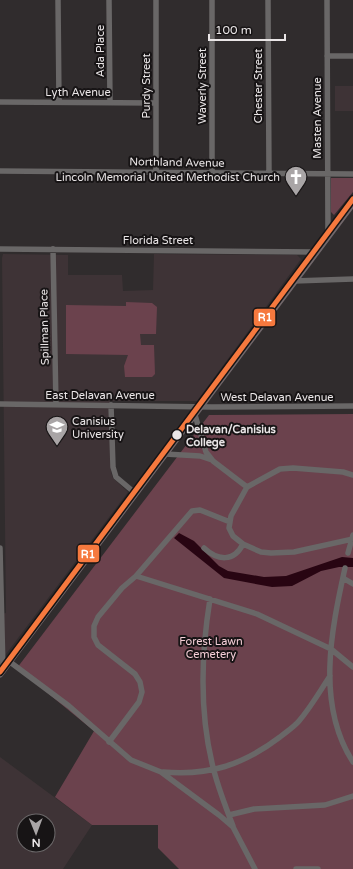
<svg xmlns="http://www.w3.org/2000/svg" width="353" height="869" viewBox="0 0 353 869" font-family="'Varela Round',sans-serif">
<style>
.built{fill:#3e3336;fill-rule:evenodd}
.green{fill:#6b424d}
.water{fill:#280512}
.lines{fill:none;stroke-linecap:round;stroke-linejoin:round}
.minor{stroke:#696767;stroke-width:5.5}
.major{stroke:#71686b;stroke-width:7}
.rail-1-casing{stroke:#171415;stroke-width:8}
.rail-1{stroke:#f6793e;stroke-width:5}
.stop-dot{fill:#eae6e7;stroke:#171415;stroke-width:1.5}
.labels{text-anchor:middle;stroke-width:4;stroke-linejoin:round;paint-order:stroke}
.street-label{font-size:11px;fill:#eae6e7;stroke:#171415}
.poi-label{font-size:11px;fill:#eae6e7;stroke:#171415;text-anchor:end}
.stop-label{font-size:11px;font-weight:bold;fill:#eae6e7;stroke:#171415;text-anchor:start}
.park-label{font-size:11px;fill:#f5ced7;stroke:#171415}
.line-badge{stroke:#171415;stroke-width:1.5}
.badge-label{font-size:11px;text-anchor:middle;font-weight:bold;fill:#fff}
</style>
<rect width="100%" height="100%" fill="#302c2d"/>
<!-- built -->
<path class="built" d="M335,86h18v25h-18z
M3,254l65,1v20h54l1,16 30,-1 1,-36 143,1 4,4 -104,142h-87l1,71 2,6 15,14 -128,170v-48l6,-1 -4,-355z
M0,757l92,68 -29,44h-63zM24,821h24v24h-24z"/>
<!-- green -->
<path class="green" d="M331,178h22v14l-19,23 -3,-3z
M126,302l26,1 5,4 -1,27h-16l1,11h13l1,29 -3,3h-27l-1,-11 4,-11 -62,-1v-49l60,1z
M353,414v455h-174l-21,-21v-23h-66l-37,-28 39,-66 -77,-63 192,-253z"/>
<!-- water -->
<path class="water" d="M179,533l15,8 25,25 9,5 36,6 22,-1 56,-19 11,1v9h-14l-18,4 -29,15 -20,1 -48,-9 -50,-40z"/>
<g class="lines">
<!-- minor -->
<path class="minor" d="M58,0l1,102
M109,0l1,102
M156,0v172
M212,0v173
M268,0l1,173
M327,0l1,236
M327,56h26
M0,102l156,1
M0,171l353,3
M0,249l315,3
M53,249l3,156
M294,281l59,-2
M0,404l212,3 141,-1
M111,405l2,62 3,10 19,16
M195,415l11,37 7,9 34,26
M165,454l35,2 12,4
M353,475l-10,-3 -50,-4 -13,1 -33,18 -16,29 -2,12 4,8 10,8 18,8 10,1 23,-1 59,-13
M0,548l3,122
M204,548c14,13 30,14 39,-4
M348,553l5,-18
M345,568c-14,63 -29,137 8,194
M136,576l121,38 74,35 22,18
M343,578l10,6
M210,599c-9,56 -11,116 4,172 5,19 12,37 19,55
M10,662l59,44 62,54 30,12 58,43 14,12 22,42
M109,742l30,-40 3,-10 -2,-10 -5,-8 -37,-29 -4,-8v-11l4,-9 24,-29 14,-12 56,-65 8,-1 30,12
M163,772c46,4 80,-7 117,-35 6,-5 14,-10 19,-16 12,-14 21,-30 31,-45
M229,815l25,-6 71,-4 28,-9
M296,869h22"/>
<!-- major -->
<path class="major" d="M0,674l353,-471"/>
<!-- rail-1 casing -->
<g class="rail-1-casing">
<path id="rail-1" d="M0,672l353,-473"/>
</g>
<!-- rail-1 -->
<use href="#rail-1" class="rail-1"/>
</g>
<!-- icons -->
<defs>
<g id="church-pin" transform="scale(1.15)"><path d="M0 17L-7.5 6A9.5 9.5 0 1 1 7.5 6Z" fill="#a9a5a6" stroke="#171415"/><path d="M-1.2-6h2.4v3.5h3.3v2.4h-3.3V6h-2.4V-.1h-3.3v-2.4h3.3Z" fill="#fff"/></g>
<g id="university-pin" transform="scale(1.15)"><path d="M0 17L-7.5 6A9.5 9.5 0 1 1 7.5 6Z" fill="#a9a5a6" stroke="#171415"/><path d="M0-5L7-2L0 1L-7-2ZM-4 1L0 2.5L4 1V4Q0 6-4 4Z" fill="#fff"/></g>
</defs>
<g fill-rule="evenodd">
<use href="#church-pin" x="296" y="177"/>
<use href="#university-pin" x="57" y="427"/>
</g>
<!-- markers -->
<circle class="stop-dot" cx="177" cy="435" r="5.5"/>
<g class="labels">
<!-- street labels -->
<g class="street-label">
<text transform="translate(100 51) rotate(-90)" y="4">Ada Place</text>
<text transform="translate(146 86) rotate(-90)" y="4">Purdy Street</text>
<text transform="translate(202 86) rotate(-90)" y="4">Waverly Street</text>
<text transform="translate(258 86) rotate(-90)" y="4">Chester Street</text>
<text x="78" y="96">Lyth Avenue</text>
<text transform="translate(317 118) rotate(-90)" y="4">Masten Avenue</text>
<text transform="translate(177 162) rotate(1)" y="4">Northland Avenue</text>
<text x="158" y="244">Florida Street</text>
<text transform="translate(44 327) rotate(-91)" y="4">Spillman Place</text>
<text x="100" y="399">East Delavan Avenue</text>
<text x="277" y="401">West Delavan Avenue</text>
</g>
<!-- poi labels -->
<g class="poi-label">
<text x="280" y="181">Lincoln Memorial United Methodist Church</text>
<text x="72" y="425" text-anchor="start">Canisius<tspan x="72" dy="13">University</tspan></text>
</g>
<!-- stop labels -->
<g class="stop-label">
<text x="186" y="433">Delavan/Canisius<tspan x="186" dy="13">College</tspan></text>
</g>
<!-- park labels -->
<g class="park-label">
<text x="211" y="645">Forest Lawn<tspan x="211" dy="13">Cemetery</tspan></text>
</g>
</g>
<g class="line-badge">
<rect x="253" y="308" width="23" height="19" rx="4" fill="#f6793e"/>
<rect x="77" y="544" width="23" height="19" rx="4" fill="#f6793e"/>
</g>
<g class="badge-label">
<text x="265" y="321">R1</text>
<text x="88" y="558">R1</text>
</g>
<!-- north arrow -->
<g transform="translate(36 833) rotate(179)"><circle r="19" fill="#171415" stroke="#6b6869"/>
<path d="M0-3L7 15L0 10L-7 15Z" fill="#a9a5a6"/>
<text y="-6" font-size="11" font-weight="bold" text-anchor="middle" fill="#eae6e7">N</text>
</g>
<!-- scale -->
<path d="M209 34v6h76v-6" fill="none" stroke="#eae6e7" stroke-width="2"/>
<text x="215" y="34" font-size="12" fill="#eae6e7" stroke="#171415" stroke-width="3" paint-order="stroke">100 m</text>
</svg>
